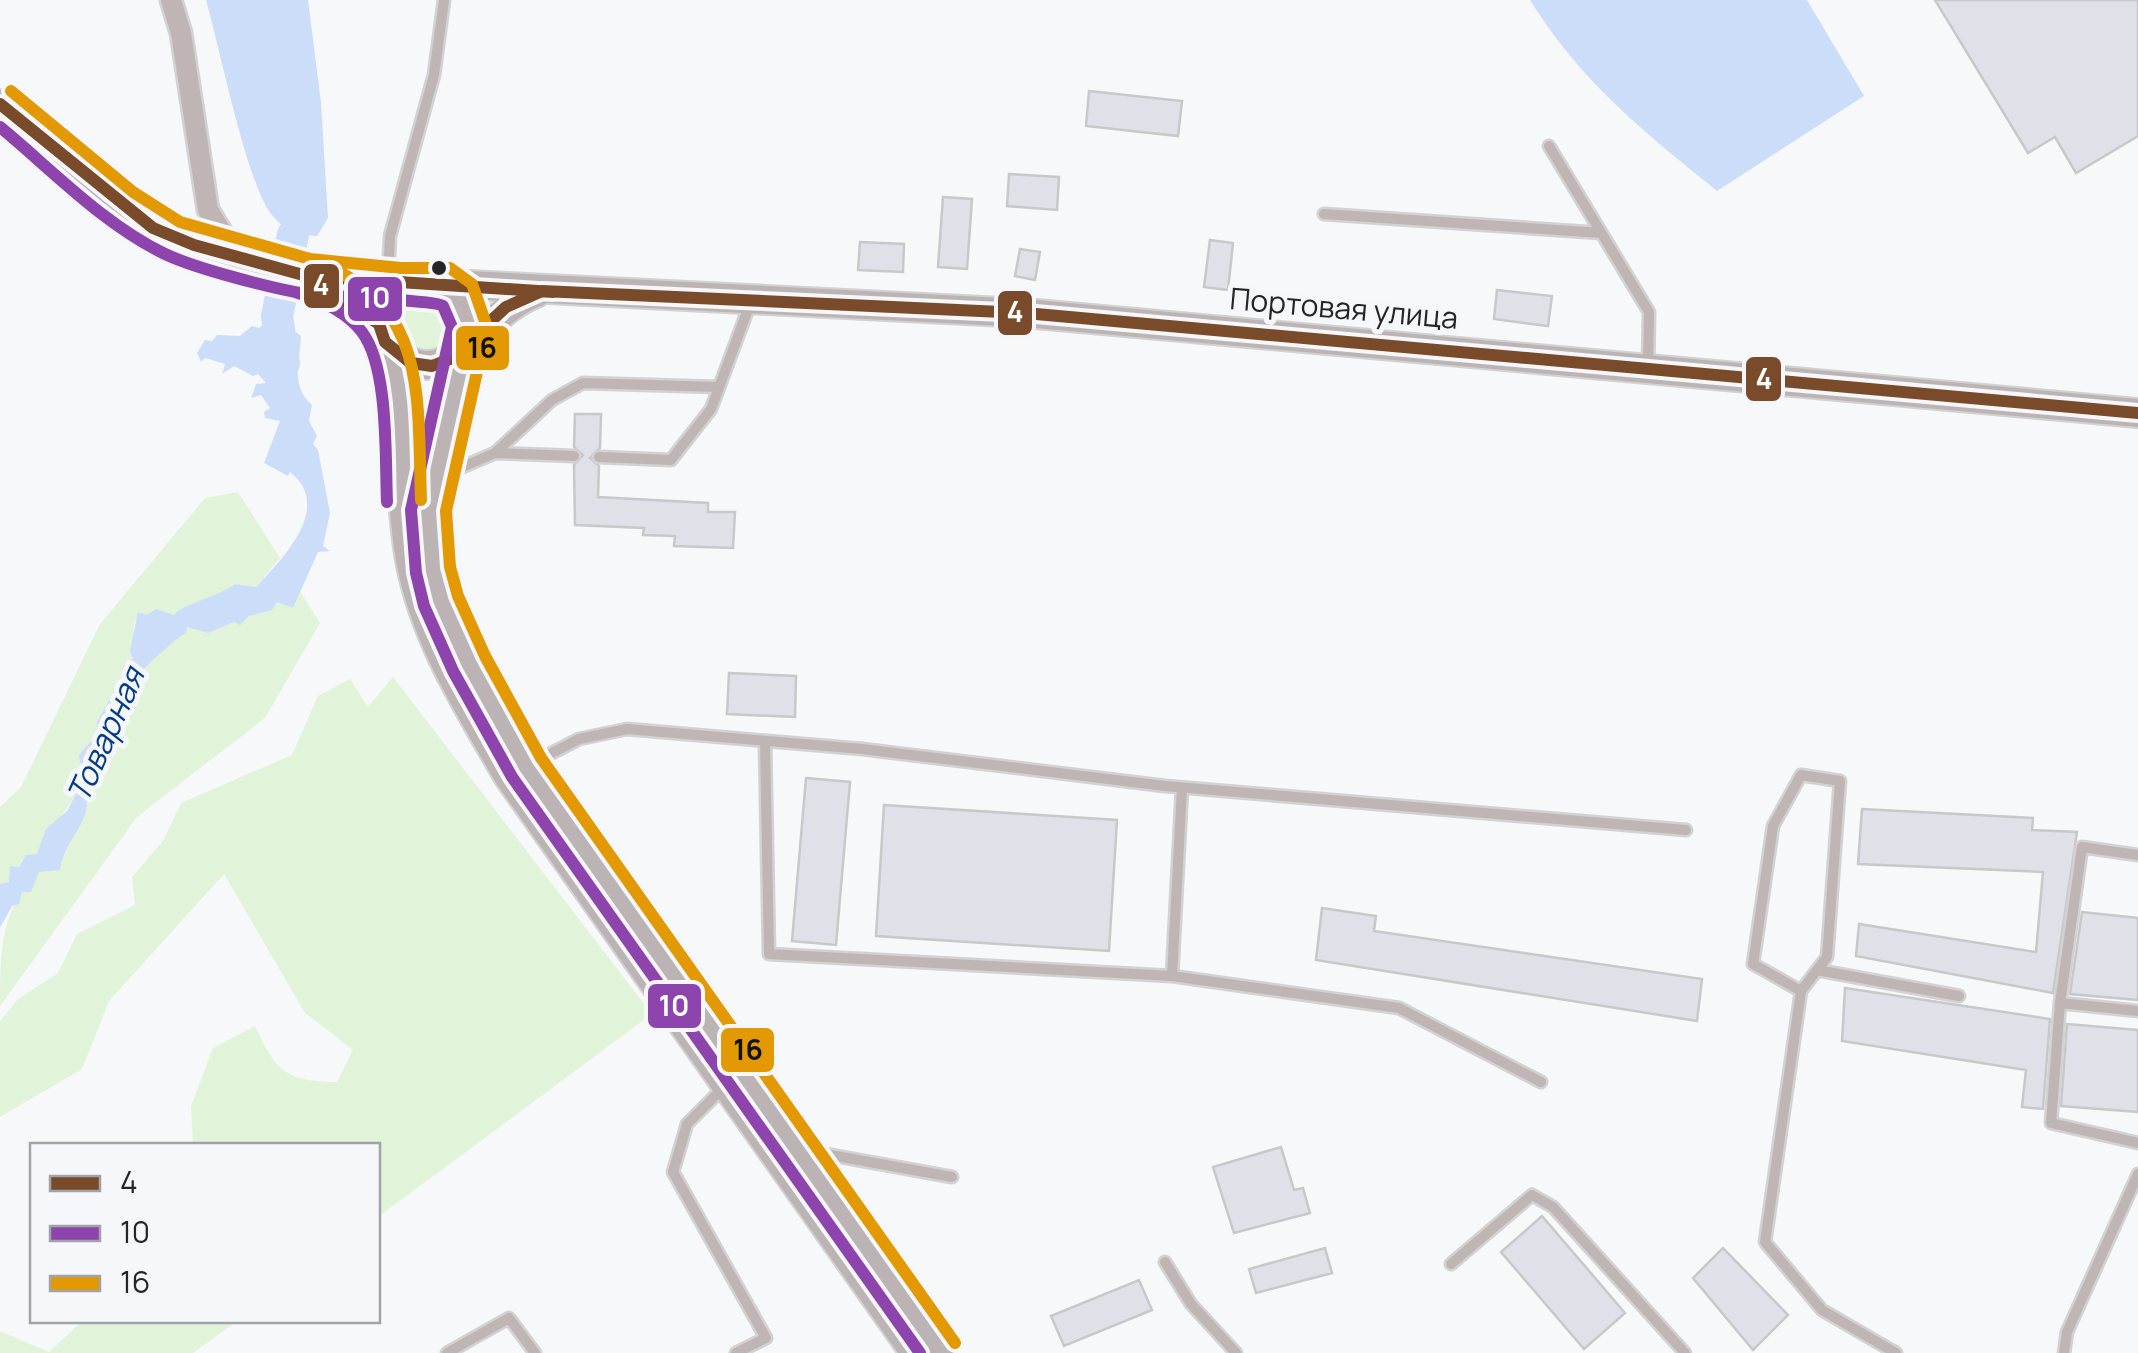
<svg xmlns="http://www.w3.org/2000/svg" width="2138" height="1353" viewBox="0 0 2138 1353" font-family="Manrope,sans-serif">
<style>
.green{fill:#e1f4da}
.water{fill:#cbddf9}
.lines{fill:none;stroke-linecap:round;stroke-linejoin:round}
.river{stroke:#cbddf9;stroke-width:32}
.building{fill:#e0e1e8;stroke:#c7c8ca;stroke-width:2.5}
.lane-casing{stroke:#d2d2d3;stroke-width:15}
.street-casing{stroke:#d2d2d3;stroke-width:25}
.secondary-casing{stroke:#d2d2d3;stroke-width:32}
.lane{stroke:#beb5b4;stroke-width:10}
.street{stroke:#beb5b4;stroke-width:20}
.secondary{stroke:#bcb4b4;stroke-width:28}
.bus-1-casing{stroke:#f6f7fb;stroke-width:20}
.bus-2-casing{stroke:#f6f7fb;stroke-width:20}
.bus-3-casing{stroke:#f6f7fb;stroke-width:20}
.bus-1{stroke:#7a4b2a;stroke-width:12}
.bus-2{stroke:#8e44ad;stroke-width:12}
.bus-3{stroke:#e29904;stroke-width:12}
.bus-dot{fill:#252527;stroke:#f6f7fb;stroke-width:4}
.labels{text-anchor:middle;stroke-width:10;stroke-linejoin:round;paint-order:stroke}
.street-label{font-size:30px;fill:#252527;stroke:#f6f7fb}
.water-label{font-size:32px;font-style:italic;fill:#043d85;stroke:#f6f7fb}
.line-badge{stroke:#f6f7fb;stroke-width:4}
.badge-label{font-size:28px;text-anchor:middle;font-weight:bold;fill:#fff}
.pale-badge-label{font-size:28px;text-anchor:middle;font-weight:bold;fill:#111}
</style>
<rect width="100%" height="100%" fill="#f7f8fa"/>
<!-- green -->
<path class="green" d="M398 325a26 26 0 1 1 52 0a26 26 0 1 1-52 0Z
M238,492l42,66 -24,29 -21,-3c-18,13 -40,27 -61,31 -17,3 -24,-3 -40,8l-1,35 -36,64v12l-17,21c14,36 -30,66 -43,99l-11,1 -17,27 -9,2v-77l21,-20 79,-163 105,-126z
M300,591l20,32 -55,95 -128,99 -137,189c0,-49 0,-99 37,-132 16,-13 22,-12 34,-32l-2,-7 14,-26 2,-15 9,-2 10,-44 12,-19 -3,-10 10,-8v-7l26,-43 38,-34 21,6 69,-32 15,7z
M393,677l259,337 -274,203v-71l-185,-1 -2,-39 22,-58 42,-22c22,46 30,55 82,56l16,-32 -48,-37 -81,-139 -115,127 -27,68 -82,48v-96l18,-22 40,-26 19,-39 58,-29 -3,-28 31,-36 18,-38 111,-48 26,-59 32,-17 18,28z
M82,1321v-1l155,1 -44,32h-193v-22l49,21z"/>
<!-- water -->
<path class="water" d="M206,0h102l13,103 7,115 -11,18c-20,-1 -32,-5 -46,-22 -24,-31 -52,-169 -65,-214z
M1530,0h277l57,96 -147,95c-74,-60 -136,-109 -187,-191z
M268,320l14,2 19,14c-1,26 -11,50 11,69l-3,16 8,15 -4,8 5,6 12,63 -7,33 7,5 -12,1 -25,56 -16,-6 -5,8 -23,6 -9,9 -6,-3 -26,11 -21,-6 -1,6c-9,4 -41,34 -46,40l5,4 -12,11 4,7h-7l-9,22 -8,2 3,10 -12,19 -10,45 -9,2c10,23 -23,48 -25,75l-21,2 -8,20h-9l-3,12 -7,2 -12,22v-44l9,-2 1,-16 9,1 7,-12 11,-1 9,-25 21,-18 16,-31 -4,-25 18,-21v-12l27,-49 -2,-5 11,-10 -3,-7 8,-39 8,3 10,-6 18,6c10,-12 42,-17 61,-31l21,3c27,-29 78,-80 34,-115l-2,4 -24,-13 16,-42 -15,-3 -1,-6 6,-4 -9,-13 -10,3 5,-14 10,-1 -8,-9 -5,2 -19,-10 -12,8 3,-10 -20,-6 -4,4 -4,-9 8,-13 7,1 5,-6 23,1 12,-10 7,2z"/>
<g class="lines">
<!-- river -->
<path class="river" d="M289,254l4,-19
M283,287l-6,29 7,47"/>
</g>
<!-- building -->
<path class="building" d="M1935,0h203v136l-62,37 -21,-36 -27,16z
M1089,91l93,10 -4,35 -92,-10z
M1009,174l50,3 -2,33 -50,-4z
M943,197l29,2 -5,70 -29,-2z
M1210,240l23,3 -5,47 -24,-3z
M860,242l44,2 -1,28 -45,-2z
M1020,249l20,3 -5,28 -20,-4z
M1497,290l55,6 -4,30 -54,-7z
M575,414h26l-1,34 -10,10 9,8 -1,31 110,6v9h27l-2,36 -59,-2 1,-10 -32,-1 1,-7 -69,-3 -1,-60 9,-10 -9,-8z
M729,673l67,3 -1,41 -68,-3z
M806,778l44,4 -14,163 -44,-4z
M884,805l233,15 -8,131 -233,-15z
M1862,809l171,9 -1,12 45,2 -24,161 -197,-37 3,-32 177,28 7,-80 -185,-8z
M1322,908l54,8 -2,15 328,48 -5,42 -381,-61z
M2082,912l56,6v82l-68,-6z
M1845,988l205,31 -7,90 -21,-2 4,-37 -184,-29z
M2067,1024l71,6v82l-77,-6z
M1281,1147l13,43 9,-2 7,25 -76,20 -21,-66z
M1542,1216l83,97 -41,36 -83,-97z
M1325,1248l7,25 -76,20 -7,-24z
M1723,1248l65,67 -35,35 -60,-72z
M1139,1280l13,30 -88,36 -13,-30z"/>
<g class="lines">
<!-- lane casing -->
<g class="lane-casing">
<path id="lane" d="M1549,146l100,166 -1,56
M1324,214l277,19
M388,278l2,-42 44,-161 10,-75
M402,452l33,16h25l35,-15 79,3
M495,453l57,-53 31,-17 136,4
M599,457l72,3 40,-51 39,-105
M765,741l4,213 403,22
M527,766l52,-27 48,-10 235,20 303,37 521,44
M1182,788l-10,188 227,32 142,74
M1817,970l142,26
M1801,991l-48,-27 20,-138 28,-51 39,6 -13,176 -26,34 -36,251 57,68 74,43
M2060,1003l22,-156 56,8
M2138,1011l-78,-8 -9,120 87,20
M726,1085l-39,39 -14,48 93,166 -30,15
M803,1150l149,27
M1165,1262l26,42 45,49
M1451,1264l81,-69 21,12 132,146
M447,1353l62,-35 26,35
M2064,1353l3,-21 71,-158"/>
</g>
<!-- street casing -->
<g class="street-casing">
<path id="street" d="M171,0l10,33 27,177 30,49"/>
</g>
<!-- secondary casing -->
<g class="secondary-casing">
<path id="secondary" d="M0,104c46,38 104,97 155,125 81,45 185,53 274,54l596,30 1113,100
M317,282l62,42c26,78 17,157 31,236 15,80 58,146 98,216l407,577
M446,285l19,20 5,21c-13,60 -34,118 -41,179 -11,95 53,183 97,262l415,586
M385,342c62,66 93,-29 151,-49"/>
</g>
<!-- lane -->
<use href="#lane" class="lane"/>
<!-- street -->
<use href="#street" class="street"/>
<!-- secondary -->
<use href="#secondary" class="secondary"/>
<!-- bus-1 casing -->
<g class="bus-1-casing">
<path id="bus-1" d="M0,104l153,124 41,17 113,31 72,48 6,18 26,21 21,3 18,-7 56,-52 36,-16 483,22 1113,100
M307,276l246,16"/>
</g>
<!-- bus-2 casing -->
<g class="bus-2-casing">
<path id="bus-2" d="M0,127c51,42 104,98 165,127 32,15 106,34 141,40 23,3 129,6 137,12l9,21 -41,183 5,63 8,33 29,65 59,106 408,576
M295,292c23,7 52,20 67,40 27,36 23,125 25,170"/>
</g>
<!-- bus-3 casing -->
<g class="bus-3-casing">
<path id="bus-3" d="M11,91l122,101 47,30 130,37 91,9h49l22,16 15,43 -41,184 4,56 8,29 27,60 56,102 414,585
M307,258c122,42 110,133 114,242"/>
</g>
<!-- bus-1 -->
<use href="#bus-1" class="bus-1"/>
<!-- bus-2 -->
<use href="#bus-2" class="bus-2"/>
<!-- bus-3 -->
<use href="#bus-3" class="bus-3"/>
</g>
<!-- markers -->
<circle class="bus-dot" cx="439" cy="268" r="9"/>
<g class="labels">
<!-- street labels -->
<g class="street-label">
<text transform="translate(1344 309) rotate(5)" y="10">Портовая улица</text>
</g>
<!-- water labels -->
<g class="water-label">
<text transform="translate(106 735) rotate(-66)" y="11">Товарная</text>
</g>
</g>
<g class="line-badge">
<rect x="302" y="262" width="39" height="48" rx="10" fill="#7a4b2a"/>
<rect x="346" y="275" width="58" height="48" rx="10" fill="#8e44ad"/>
<rect x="996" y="289" width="38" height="48" rx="10" fill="#7a4b2a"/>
<rect x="454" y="324" width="57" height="48" rx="10" fill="#e29904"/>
<rect x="1744" y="355" width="39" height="48" rx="10" fill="#7a4b2a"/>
<rect x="646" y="982" width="57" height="48" rx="10" fill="#8e44ad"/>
<rect x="719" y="1026" width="57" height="48" rx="10" fill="#e29904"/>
</g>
<g class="badge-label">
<text x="321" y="295">4</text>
<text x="375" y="308">10</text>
<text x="1015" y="322">4</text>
<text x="1764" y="389">4</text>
<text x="674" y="1016">10</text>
</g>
<g class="pale-badge-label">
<text x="482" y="358">16</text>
<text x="748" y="1060">16</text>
</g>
<!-- legend -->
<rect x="30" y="1143" width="350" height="180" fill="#f6f7fb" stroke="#a2a3a6" stroke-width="2.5"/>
<rect x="50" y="1176" width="50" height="15" fill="#7a4b2a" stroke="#a2a3a6" stroke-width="2.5"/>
<text x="120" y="1193" font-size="30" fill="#252527">4</text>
<rect x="50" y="1226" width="50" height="15" fill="#8e44ad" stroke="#a2a3a6" stroke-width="2.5"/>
<text x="120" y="1243" font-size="30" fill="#252527">10</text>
<rect x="50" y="1276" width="50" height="15" fill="#e29904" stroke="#a2a3a6" stroke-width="2.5"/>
<text x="120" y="1293" font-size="30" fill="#252527">16</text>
</svg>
